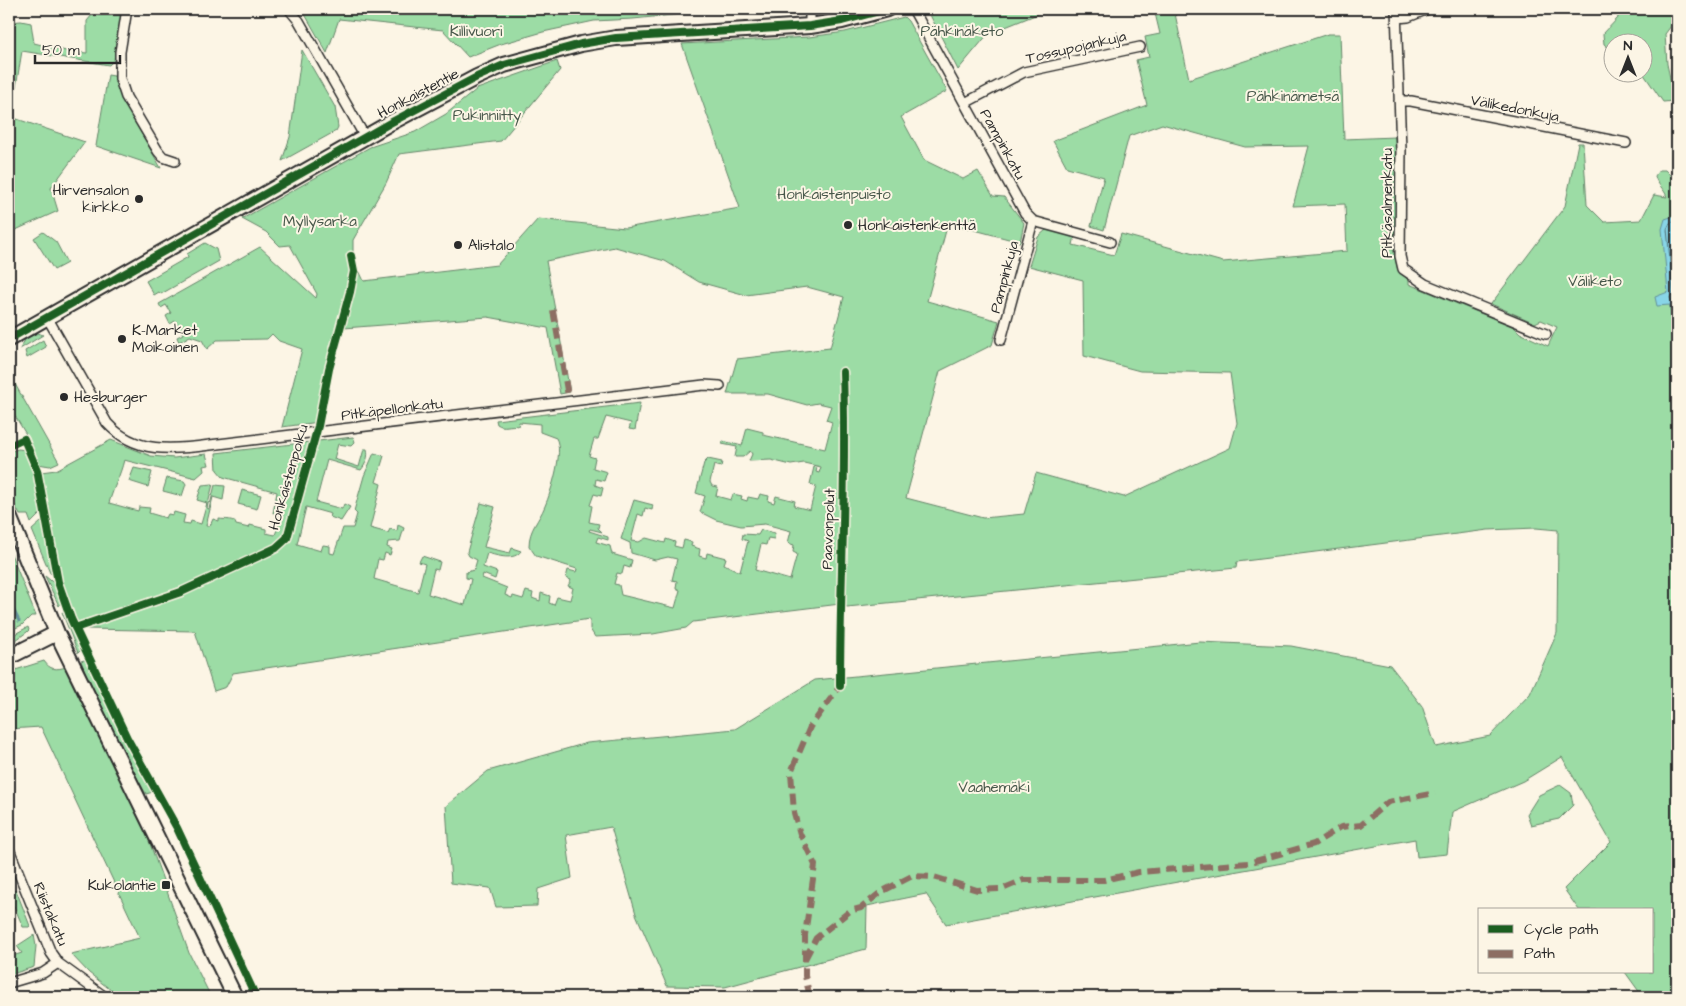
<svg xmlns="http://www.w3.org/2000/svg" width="1686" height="1006" viewBox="0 0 1686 1006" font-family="'Architects Daughter',sans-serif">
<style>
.green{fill:#9cdca5;stroke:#648468}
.water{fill:#88d5e7;stroke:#63919c}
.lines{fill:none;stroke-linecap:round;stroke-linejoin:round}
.shore{stroke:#506f76;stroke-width:1}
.stream{stroke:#63919c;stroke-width:3}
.street-casing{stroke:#2b2b2b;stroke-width:12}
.secondary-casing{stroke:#2b2b2b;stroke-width:18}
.street{stroke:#fcf5e5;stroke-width:9}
.secondary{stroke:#fcf5e5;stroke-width:14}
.quiet{stroke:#8d6e63;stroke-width:6;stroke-dasharray:12 6;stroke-linecap:butt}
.cycleway-casing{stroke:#fcf5e5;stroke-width:11}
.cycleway{stroke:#1b5e20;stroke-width:8}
.poi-dot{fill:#2b2b2b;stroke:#fcf5e5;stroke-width:2}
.labels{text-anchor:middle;stroke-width:4;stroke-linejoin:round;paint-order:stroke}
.park-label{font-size:15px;fill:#47574a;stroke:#fcf5e5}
.street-label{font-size:15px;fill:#2b2b2b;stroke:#fcf5e5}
.poi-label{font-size:15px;fill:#2b2b2b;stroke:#fcf5e5;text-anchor:start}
</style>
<rect width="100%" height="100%" fill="#fcf5e5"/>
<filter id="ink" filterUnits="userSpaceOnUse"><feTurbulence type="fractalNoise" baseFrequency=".02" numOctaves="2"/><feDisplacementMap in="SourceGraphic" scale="10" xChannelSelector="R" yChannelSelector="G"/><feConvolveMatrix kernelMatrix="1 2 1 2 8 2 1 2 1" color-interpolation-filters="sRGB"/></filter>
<g filter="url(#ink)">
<!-- green -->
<path class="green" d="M302,9h429l-98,10 -39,2 -51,11 -42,12 -33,13 -25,-27 -104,-11 -12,34z
M927,9h123l-62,25 -30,36z
M1154,9h20l15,70 139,-45h12l4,105 51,-2 3,71 -5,41 5,21 11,11v3l105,43 6,6 28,13 9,-19 -16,-7 -6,3 -44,-19 74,-98 13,-63h5l4,62 17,17 37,-2 13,-25 13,2c-3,-9 -10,-12 -12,-21l4,-6h6l12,12v40l-11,43 11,113v619h-34l-18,-25h27v-62h-73l-15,-21 47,-47 -49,-85 -39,24 -71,31 -5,42 -30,3 -2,-18 -469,85 -20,-30 -59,12 -1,43 -141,38 -58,-1 -31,-72 -25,-87 -45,8 6,43 -34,11 -1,17 -41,1 -6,-19 -39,-5 -5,-77 42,-35 99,-28 148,-14 80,-49 385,-38 91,4 99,19 32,41 14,41 54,-11 40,-42 27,-61 1,-103 -22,-2 -48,2 -251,32 -1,6 -389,39 -7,-3 -147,18 -7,6 -33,6 -58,3 -5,-8v-10l-357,54 -7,14 -12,4 -19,-60 -109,-2 -4,-6h-7l-17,-56 -19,-87 2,-2v-6l15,-2 55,-30 40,16 23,2 32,-4 3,11 -6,1 1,5 -8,7 -72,-18c-4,16 -10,26 -15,43l29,8 1,-4 11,1 -1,5 17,5 2,-4 5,1 1,-3 11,3 -2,8 7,1 1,-3 10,3 6,-21 -10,-3 5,-15 11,-1 -6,24 2,1 6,-24 10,1 -2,14 -10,-3 -7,29h4l3,-7 6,2v-2c6,1 16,-1 17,6l13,3 1,-3 16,4v4l9,2 7,-19 -9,-3 4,-21 -54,-15 -6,-7 -1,-17 137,-16 2,5 -4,4 -13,-2 -4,15 25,8 5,-18h3c2,7 -1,15 -6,21l-34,-10 -11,42 26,7 2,-5 6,3 -9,14 -11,-4 1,-3 -25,-7 -9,37 24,7 2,-6 7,1v7l4,1 9,-26h10l4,-14 -3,-3 10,-35 10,-23 10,3 -8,26 5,2 -11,44 18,5 2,-4 7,2 1,-6 6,3 -4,13 -12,1 -1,5 5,2 -2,6 -5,-2 -2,7 -5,-1 -4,20 44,13 7,-28 -6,-2 3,-6 18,6 -2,8 -4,-1 -6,25 37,11 6,-26 -5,-1v-6l8,-2 3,-10 -8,-4 -2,-4 14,-49 14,4 -11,40 26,6 2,-5 9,3c-7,10 -23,5 -34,2l-4,14 14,5 -2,7 -12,-5 -1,4 25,10 -2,7 7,3 1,-2 10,3 3,-8 7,2 -1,5 8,3 1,-8 9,3 -1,7 5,2 3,-8 13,3 3,-12 -5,-2 3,-6 -5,-2 2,-8 8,2 1,-3 -41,-13 -7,-10c0,-17 10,-25 16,-40 6,-14 19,-54 11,-68l-16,-6v-8l-21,-2 -1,4c-8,-2 -14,3 -21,-2l-1,-4 144,-17 -5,27 -6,-1 2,-6 -25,-6 -8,22h-4l-5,17 6,2 -2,10 14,4 -3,9 -8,-2 -1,6 8,3 -2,8 -7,-2 -4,11 2,1 -3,16 10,2 -1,4 4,4 -12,-3 -1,2 19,6v3l-10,-3 -2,5 14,4 2,8 20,6 -2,8 -6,-2 -2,8 -5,-1 -3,11 5,1 2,10 54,13 5,-18 -4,-2 1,-7 -5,-1 5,-21 -9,-2 -13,3 -24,-7 -1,-10 -9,-4 13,-39 19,5 -1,5 -7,-2 -2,8 -5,-2 -7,27 8,1 7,-4 19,5 1,-4 9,3 -1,4 8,2 2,-8 8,2 -1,4 9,3 -1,7 7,2 1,-5 19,5 -2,6 16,8 8,-31 -6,-2 1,-5 15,1 3,-5 14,3 -1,6 -6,-1 -2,7 -5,-1 -6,26 35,10 7,-26 -4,-2 1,-7 -6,-2 3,-12 -26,-7 -24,2 -25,-6 -16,-8 5,-16 -9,-3 8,-30 4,-4 14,3 -1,5 -7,-2 -4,17 2,4 6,1 -2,9 15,4 2,-6 9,2 -1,3 6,2 1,-4 10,2 2,-5 9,2 -1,5 6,2 2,-7 19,5 -1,5 16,4 6,-24 -6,-2 4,-17 3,1 -1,4 3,1 2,-6 -17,-4 -13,2 -20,-5 -22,1 3,-7 -2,-3 -7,6h-8l2,-10 -15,-3 1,-3 19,5 5,-18 16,4v3l62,14 7,-27 -6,-2 5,-14 -13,-3 -11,2 -39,-11h-41l10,-35 93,-11 14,-51 -37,-10 -61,8 -47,-13 -34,-21 -50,-14 -69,14 24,131 -10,2 -12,-66 -60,-11 -144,11 -25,94 -37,5 20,-78 -23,-8 -7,-7 -5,5 -50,1 -10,9 -5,-9 -12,-4 -11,6 -2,-5 6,-3 -8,-13 -5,3 -4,-8 5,-3 -5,-8 -5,3 -2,-4 101,-57 56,51 1,-4 -27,-49 -10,1 -14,-14 -24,-13 128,-72 45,-15 31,-18 31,-25 80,-28 3,9 -59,71 -102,13 -13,29 -33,57v18l11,23 133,-16 41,-46 87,9 115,-20 -58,-164 127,-7 36,-5 59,-15 4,4 39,70 -46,26 23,43 39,19 15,-8 15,25 11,1 20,26 -4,19 -72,-19 -21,78 72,20 -7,24 -52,26 -34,127 77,20 41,-4 12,-41 88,24 106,-49 7,-25 -7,-50 -90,-2 -56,-15 -1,-76 -54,-14 9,-29 9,-8 28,7 -2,9 41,10 7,-21 102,28 124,-11 -2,-47 -52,2 16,-60 -64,1 -83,-23 -33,12 -25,94 -13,-4 13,-49 -37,-10 -14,-26 94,-36 -11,-45 13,-3 -4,-20 15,-3z
M1616,9h61v9l-12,16 2,30 8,37 -12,1 -20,-29 1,-31h-30l-1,10 -9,-8 -1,-10 15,-16z
M92,15h29l-7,45 -5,5 -87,-14 -11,66 74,25 -34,46 7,23 -49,22v-211l12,-1 10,2 3,20 32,8 21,2v-32z
M302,50l33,57 3,20 -2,4 -54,30 8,-24z
M108,75l6,1 9,25 38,67 -65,-22z
M43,232l13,10 11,21 -13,7 -20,-32z
M205,243l11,6 3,12 -58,33 -2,-2 -5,3 -8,-14 42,-24 -1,-3z
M38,333l5,2 -23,14 6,-11z
M43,340l3,7 -19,11 -2,-7z
M9,374l2,3 48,85 -9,4 -12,-2 -11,-28 -18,-30z
M18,449l8,1c12,15 13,44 15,63l-10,10 -3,-8h-8l-11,-21v-42z
M134,468l18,4 -4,15 -19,-6z
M167,478l17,3 2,3 -4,12 -19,-5z
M242,490l19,5 -4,14 -19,-5z
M41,522h1l12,54 -4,-3 -18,-43z
M9,549l27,67h-5l-9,9 -13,6z
M45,576l11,9 6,17 -3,4z
M62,612l3,1 16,37 -3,3z
M28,627l1,3 -2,2 -18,13v-8z
M84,660l3,2 42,86 25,41 -1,3 -7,2 -46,-83 -19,-50z
M44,661c6,9 12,9 22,6l77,157 46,129 22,44h-91l-31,-24 -18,-19 69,-16 -99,-211 -32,2v-57z
M1560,785l11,8 2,12 -14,14 -28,6 -4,-11 12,-19z
M16,890l14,36 -1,1h-6l-9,-21 -5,2v-15z
M34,935l2,11 -2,21 -25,8v-18l13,-4 -5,-7z"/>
<!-- water -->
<path class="water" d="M1677,215v163l-1,1 -6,-74 -13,1 -2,-9 13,-5 -6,-63 3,-10z"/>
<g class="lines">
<!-- shore -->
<path class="shore" d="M1677,220l-7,3 -3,6 6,62 -3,7 4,6 3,32"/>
<!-- stream -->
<path class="stream" d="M9,601l10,20"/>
<!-- street casing -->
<g class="street-casing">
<path id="street" d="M127,9l-7,43v27l6,18 32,54 5,6 12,4
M289,9l10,12 66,116
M810,9v17
M913,9l112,204 8,8 77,21
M1396,9l5,141 -1,106 3,13 22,15 121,50
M1397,18l11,-1 20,-8
M1399,101h12l215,42
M965,103l59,-31 116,-25
M47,317l60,106c28,31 66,27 103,22l494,-60 16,1
M1001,340l32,-119
M9,849l42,104 7,10 47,34
M9,983l34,-10 15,-10"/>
</g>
<!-- secondary casing -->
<g class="secondary-casing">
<path id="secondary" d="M9,339l381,-216 87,-46 27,-12 77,-21 35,-6 194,-12 32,-5 45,-12
M9,516l48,117 178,364
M9,657l48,-24"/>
</g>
<!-- street -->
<use href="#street" class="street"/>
<!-- secondary -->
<use href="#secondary" class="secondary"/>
<!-- quiet -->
<path class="quiet" d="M553,310l15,86
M805,959l11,-21 34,-27 11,-3 20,-16 31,-16 22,1 43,13 25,-1 22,-9h80l35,-8 109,-9 66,-19 27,-17 20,-2 27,-23 47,-9
M810,997l-5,-21v-41l10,-70 -15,-31 -6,-21 -3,-41 19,-45 30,-41"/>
<!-- cycleway casing -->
<g class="cycleway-casing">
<path id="cycleway" d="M9,339l381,-216 87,-46 27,-12 77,-21 35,-6 194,-12 32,-5 45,-12
M9,446l15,-7 13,31 21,112 13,37 56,119 50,90 79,169
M75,628l106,-36 95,-44 11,-10 31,-112 11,-57 21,-77 4,-21 -3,-15
M840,686c0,-105 7,-209 3,-314"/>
</g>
<!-- cycleway -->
<use href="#cycleway" class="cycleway"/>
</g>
</g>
<!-- markers -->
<g class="poi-dot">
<circle cx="139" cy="199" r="5"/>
<circle cx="848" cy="225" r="5"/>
<circle cx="458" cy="245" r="5"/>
<circle cx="122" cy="339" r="5"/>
<circle cx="64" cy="397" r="5"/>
<rect x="161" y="880" width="10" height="10" rx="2.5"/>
</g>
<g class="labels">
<!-- park labels -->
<g class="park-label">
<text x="476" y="36">Killivuori</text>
<text x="962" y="36">Pähkinäketo</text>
<text x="1293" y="101">Pähkinämetsä</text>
<text x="487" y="120">Pukinniitty</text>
<text x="834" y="199">Honkaistenpuisto</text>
<text x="320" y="226">Myllysarka</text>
<text x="1595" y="286">Väliketo</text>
<text x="994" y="792">Vaahemäki</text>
</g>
<!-- street labels -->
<g class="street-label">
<text transform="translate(1076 47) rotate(-13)" y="5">Tossupojankuja</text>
<text transform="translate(418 93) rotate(-28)" y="5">Honkaistentie</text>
<text transform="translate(1515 108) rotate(11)" y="5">Välikedonkuja</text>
<text transform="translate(1003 144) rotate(61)" y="5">Pampinkatu</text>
<text transform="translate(1387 203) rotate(-90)" y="5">Pitkäsalmenkatu</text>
<text transform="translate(1004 277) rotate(-75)" y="5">Pampinkuja</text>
<text transform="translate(392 409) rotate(-7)" y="5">Pitkäpellonkatu</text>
<text transform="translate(288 477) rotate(-74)" y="5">Honkaistenpolku</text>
<text transform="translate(828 529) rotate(-88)" y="5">Paavonpolut</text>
<text transform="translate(51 914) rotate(67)" y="5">Riistakatu</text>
</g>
<!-- poi labels -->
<g class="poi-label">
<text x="129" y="195" text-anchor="end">Hirvensalon<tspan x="129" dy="17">kirkko</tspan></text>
<text x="858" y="230">Honkaistenkenttä</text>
<text x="468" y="250">Alistalo</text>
<text x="132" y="335">K-Market<tspan x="132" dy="17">Moikoinen</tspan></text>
<text x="74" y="402">Hesburger</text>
<text x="156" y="890" text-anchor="end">Kukolantie</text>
</g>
</g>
<!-- margin -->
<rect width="1686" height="1006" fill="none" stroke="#fcf5e5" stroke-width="30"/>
<rect x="15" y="15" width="1656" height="976" fill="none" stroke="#2b2b2b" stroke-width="2" filter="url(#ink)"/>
<!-- legend -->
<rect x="1478" y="908" width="175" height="65" fill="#fcf5e5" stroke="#a8a49b"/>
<rect x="1488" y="925" width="25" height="8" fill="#1b5e20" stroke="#a8a49b"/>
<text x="1524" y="934" font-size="15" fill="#2b2b2b">Cycle path</text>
<rect x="1488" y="950" width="25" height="8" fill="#8d6e63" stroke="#a8a49b"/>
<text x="1524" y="958" font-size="15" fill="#2b2b2b">Path</text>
<!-- north arrow -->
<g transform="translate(1628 58)"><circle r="24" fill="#fcf5e5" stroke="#a8a49b"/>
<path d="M0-4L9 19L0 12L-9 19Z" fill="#2b2b2b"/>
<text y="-8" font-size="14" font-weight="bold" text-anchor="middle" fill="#2b2b2b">N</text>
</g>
<!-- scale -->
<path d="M35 55v8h85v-8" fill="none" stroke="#2b2b2b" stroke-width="2.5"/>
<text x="42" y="55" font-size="15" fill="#2b2b2b" stroke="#fcf5e5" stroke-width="4" paint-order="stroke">50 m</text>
</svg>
